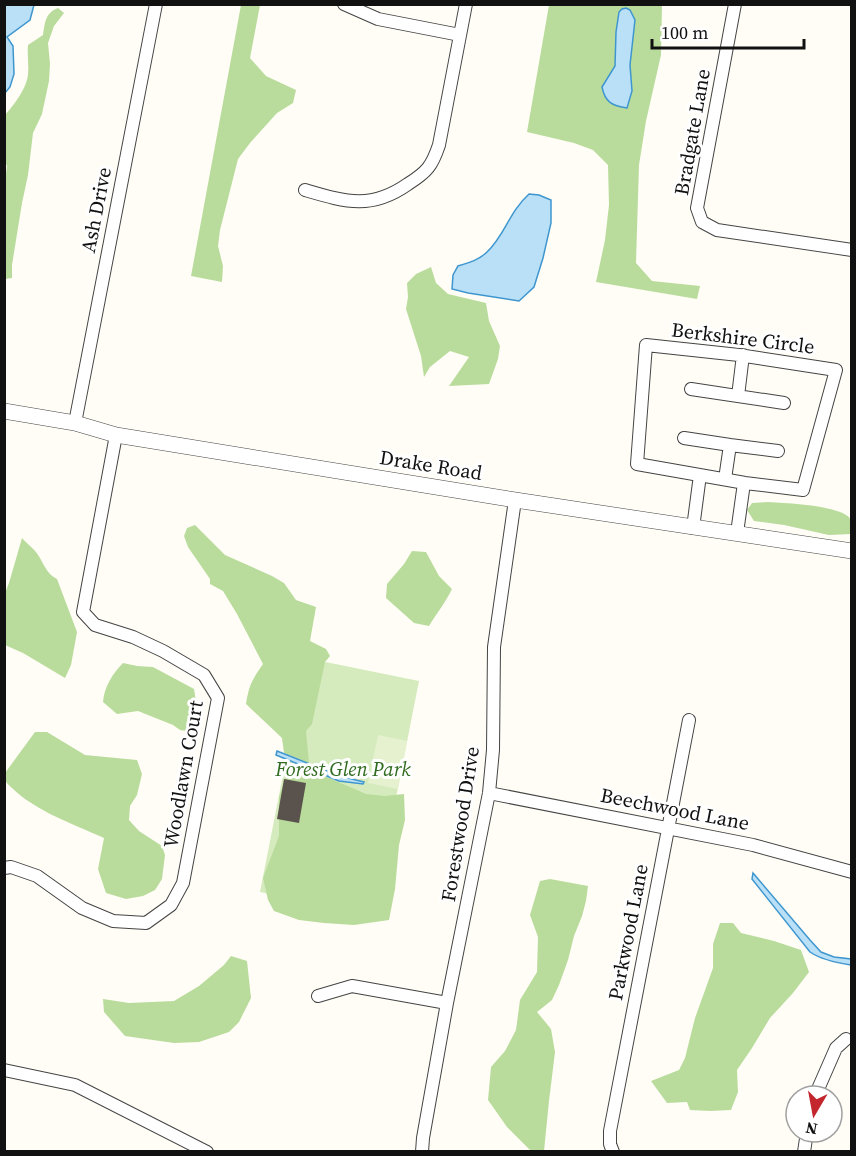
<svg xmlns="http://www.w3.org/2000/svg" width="856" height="1156" viewBox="0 0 856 1156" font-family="'Source Serif 4',serif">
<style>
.green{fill:#d5ebbd}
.forest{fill:#b9dc9c}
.pitch{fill:#e6f2cf}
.water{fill:#b9e0f7;stroke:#3f96cf;stroke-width:1.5}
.building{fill:#5a524d}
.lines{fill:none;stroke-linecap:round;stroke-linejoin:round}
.minor-casing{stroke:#444;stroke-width:14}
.tertiary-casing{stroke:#444;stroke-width:16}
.minor{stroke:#fff;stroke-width:12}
.tertiary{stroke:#fff;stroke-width:15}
.labels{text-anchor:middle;stroke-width:6;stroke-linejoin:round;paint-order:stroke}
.street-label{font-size:20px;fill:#111;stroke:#fff}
.park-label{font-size:20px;font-style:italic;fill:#2f6b1f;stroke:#fff}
</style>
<rect width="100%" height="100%" fill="#fffdf5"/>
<!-- green -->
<path class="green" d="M306,658l113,23 -46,233 -113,-22z"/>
<!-- forest -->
<path class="forest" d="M241,5h19l-10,53 16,18 30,14 -3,13 -16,10 -27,30 -12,16 -18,71 -2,16 5,20 -1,16 -31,-6z
M549,5h113l-1,50 -15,66 -7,44 -3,98 16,18 48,5 -3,13 -101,-17 9,-42 4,-35 -1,-40 -15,-15 -19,-7 -47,-11z
M58,8l6,5 -10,13 -6,17 2,21 -1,17 -7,33 -9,19 -5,42 -6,28 -10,62v13l-7,1 -1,-91 3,-22 -2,-4v-47c9,-10 22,-27 23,-41 1,-10 -1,-19 0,-29l15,-10c2,-12 2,-22 15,-27z
M431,267l5,16 12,11 38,9 3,18 11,25 -2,13 -9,25 -40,2 20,-29 -19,-6 -20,16 -6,10 -3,-21 -15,-47 2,-12 -1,-14 9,-9z
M768,502c15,1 76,3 83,18 1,4 0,10 0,14l-22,1 -45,-10 -30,-4 -7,-11 5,-7z
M195,525l30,30 47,21 12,7 12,17 20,7 -6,34 16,8 4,7 -5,6 -13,62 -6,7 3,32 -25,-10 -2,-15 -36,-34c3,-19 6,-24 17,-40l-26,-50 -14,-23 -13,-7v-5l-22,-32 -4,-11 3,-8z
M22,538c4,5 10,9 14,14 7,9 10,22 21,27l20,53 -6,33 -6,13 -42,-25 -18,-8v-52l4,-10z
M412,551l14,1 13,24 13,13c-6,13 -16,25 -23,37l-15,-3 -28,-25 1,-14 17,-20z
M123,663l14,3 16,1 41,22 2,12 -8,27 -2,3 -6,-1 -7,-5 -35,-14 -21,3 -14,-12c1,-15 10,-29 20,-39z
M35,732h12l38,23 52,5 5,14 -5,21 -7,11 -1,14 10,11 23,15 3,9 -3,24 -7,11 -12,6 -17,3 -20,-6 -8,-24 6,-31c-35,-16 -73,-28 -99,-57v-8z
M299,765l67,29 19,2 19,-2 1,26 -6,25 -4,44 -6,31 -35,5 -30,-2 -25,-3 -25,-9 -6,-11 -5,-22 16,-42v-39l10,-29z
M550,879l38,7 -2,15 -4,15 -8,20 -6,24 -9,25 -7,15 -15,12 14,17 4,23 -6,49 -5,50h-13l-24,-24 -19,-27 3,-33 14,-16 11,-21 4,-30 17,-28 1,-35 -8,-22 10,-34z
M720,923h13l8,10 33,8 27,9 8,22 -16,21 -23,25 -18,30 -15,22 1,22 -7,18 -21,1 -20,-1 -3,-8 -20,1 -16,-22 28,-11 6,-12 10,-40 18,-50v-24z
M231,956l16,5 4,37 -12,24 -10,10 -30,10 -25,1 -49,-7 -21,-24 -1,-13 26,4 45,-2 25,-15 25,-21z"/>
<!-- pitch -->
<path class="pitch" d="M378,735l29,6 -9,48 -30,-6z"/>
<!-- water -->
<path class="water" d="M5,4l29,1 -4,15 -23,17 6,9 1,28 -4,13 -5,6z
M626,8l4,2 5,10 -5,45 2,26 -5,17c-15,-2 -22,-6 -25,-21l13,-21 1,-34 3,-20 3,-3z
M529,194l10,1 12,5v23l-8,35 -9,29 -15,14 -51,-8 -16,-4 1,-14 5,-9c10,-3 21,-6 29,-14 18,-17 22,-40 42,-58z
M277,751l63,25 24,6 -1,2 -24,-3 -63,-26z
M753,873l57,67 11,12 13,5 17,2v6c-14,-2 -29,-5 -41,-13l-58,-73z"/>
<!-- building -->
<path class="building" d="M284,779l22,4 -7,40 -22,-4z"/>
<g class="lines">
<!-- minor casing -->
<g class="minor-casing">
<path id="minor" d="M344,4l34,15 82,16
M735,4l-38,204 5,14 15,8 135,20
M305,190c41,12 66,20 103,-6 19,-12 24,-18 31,-39l27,-141
M646,345l93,10 97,15 -33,120 -58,-7 -108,-19z
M691,389l93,14
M738,396l5,-41
M75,423l81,-419
M684,438l46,7 -5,34
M730,445l48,6
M693,528l7,-53
M737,533l7,-50
M489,793l264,52 99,27
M4,868l7,-1 26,9 45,32 31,13 33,2 25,-18 12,-22 35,-185 -14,-23 -41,-24 -30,-14 -38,-12 -12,-13 33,-177
M318,996l34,-10 95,17
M4,1070l71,15 132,67
M815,1096l21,-48 10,-9
M422,1152l1,-14 24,-135 42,-210 4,-43 1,-103 21,-147
M613,1152l-3,-8v-13l79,-411
M804,1152l3,-20"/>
</g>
<!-- tertiary casing -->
<g class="tertiary-casing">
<path id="tertiary" d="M4,411l71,12 41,12 399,65 337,51"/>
</g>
<!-- minor -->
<use href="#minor" class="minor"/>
<!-- tertiary -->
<use href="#tertiary" class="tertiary"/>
</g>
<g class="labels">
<!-- street labels -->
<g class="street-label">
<text transform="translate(692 132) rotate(-80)" y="7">Bradgate Lane</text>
<text transform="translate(96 210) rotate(-79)" y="7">Ash Drive</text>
<text transform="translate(743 338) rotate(7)" y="7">Berkshire Circle</text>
<text transform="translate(431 465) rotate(9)" y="7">Drake Road</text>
<text transform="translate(183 774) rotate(-80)" y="7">Woodlawn Court</text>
<text transform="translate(675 809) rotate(11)" y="7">Beechwood Lane</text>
<text transform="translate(460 824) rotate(-81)" y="7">Forestwood Drive</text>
<text transform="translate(628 932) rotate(-79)" y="7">Parkwood Lane</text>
</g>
<!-- park labels -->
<g class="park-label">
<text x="343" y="776">Forest Glen Park</text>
</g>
</g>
<!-- border -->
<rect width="856" height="1156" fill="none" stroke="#111111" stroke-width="12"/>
<!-- north arrow -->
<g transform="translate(814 1114) rotate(190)"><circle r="28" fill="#ffffff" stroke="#a0a0a0" stroke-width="1.5"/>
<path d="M0-4.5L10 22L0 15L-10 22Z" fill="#c4262e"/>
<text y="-9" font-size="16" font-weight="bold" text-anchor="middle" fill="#111111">N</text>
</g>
<!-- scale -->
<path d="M652 39v9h152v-9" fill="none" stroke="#111111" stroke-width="3"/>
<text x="661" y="39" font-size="18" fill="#111111" stroke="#ffffff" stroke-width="4.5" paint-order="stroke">100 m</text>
</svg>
